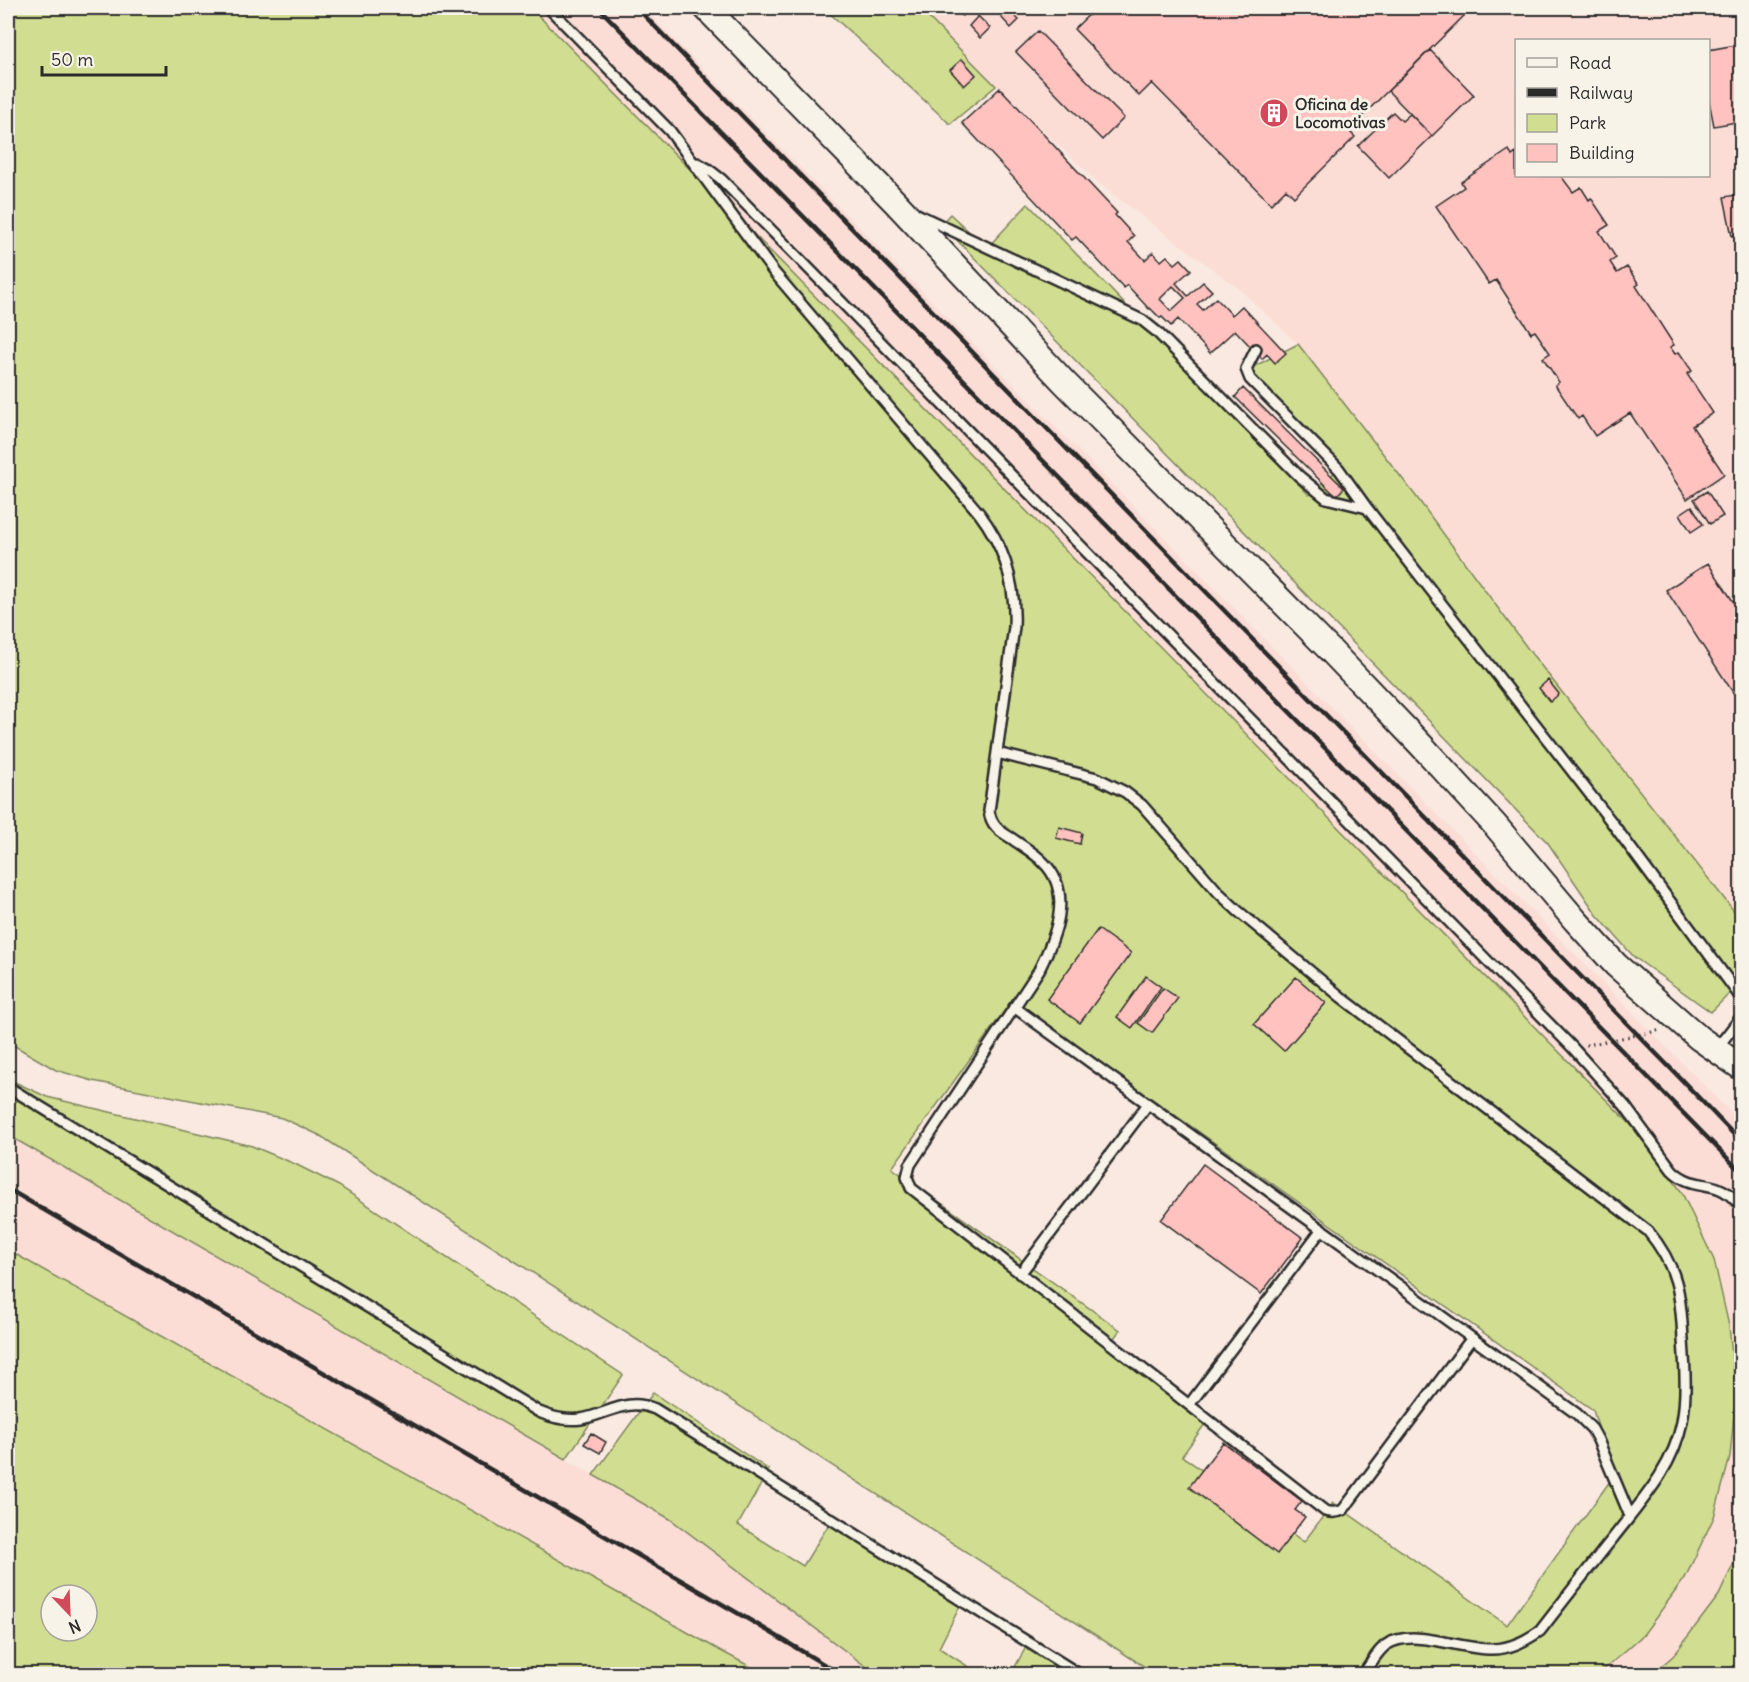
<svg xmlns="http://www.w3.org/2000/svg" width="1749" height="1682" viewBox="0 0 1749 1682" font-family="Delius,sans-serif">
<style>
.built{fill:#fbddd6;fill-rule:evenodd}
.green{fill:#d1de91;stroke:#7e845e;stroke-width:1.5;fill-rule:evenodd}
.building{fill:#ffc2bf;stroke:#2b2b2b;stroke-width:1.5;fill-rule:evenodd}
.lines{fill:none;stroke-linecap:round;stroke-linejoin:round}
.service-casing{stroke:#2b2b2b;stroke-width:14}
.tertiary-casing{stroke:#2b2b2b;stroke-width:28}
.path{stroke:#2b2b2b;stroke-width:3;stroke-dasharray:1.5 4.5;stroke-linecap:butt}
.service{stroke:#f7f3e8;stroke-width:9}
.tertiary{stroke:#f7f3e8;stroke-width:24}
.rail{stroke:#2b2b2b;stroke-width:4.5}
.labels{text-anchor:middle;stroke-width:6;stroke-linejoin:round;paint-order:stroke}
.poi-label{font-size:16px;font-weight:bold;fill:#2b2b2b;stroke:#f7f3e8;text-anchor:start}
</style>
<rect width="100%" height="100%" fill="#f9e9e0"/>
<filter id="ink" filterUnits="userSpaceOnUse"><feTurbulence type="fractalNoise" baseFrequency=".0167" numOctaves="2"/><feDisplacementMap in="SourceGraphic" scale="12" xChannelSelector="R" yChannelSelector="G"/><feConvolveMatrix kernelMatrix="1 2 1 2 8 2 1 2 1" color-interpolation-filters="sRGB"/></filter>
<g filter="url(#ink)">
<!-- built -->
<path class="built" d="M531,8h112l1098,1115 1,112 -3,2 3,5 -1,306 -22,47 -46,61 -21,18h-53l44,-39 42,-57 29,-61 16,-60 6,-63 -7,-68 -93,-196z
M919,8h822l1,218 -7,2 7,44 -1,648 -213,-271 -113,-154 -117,-151 -59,-55 -137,-103 -106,-100zM1516,40h192v136h-192z
M8,1135l661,384 207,155h-112l-756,-424z"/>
<!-- green -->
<path class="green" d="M8,8h523l1105,1122 45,61 33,69 15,66 7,68 -6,63 -16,60 -29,61 -42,57 -44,39h-438l-13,-5 -829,-534 -37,-17 -189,-37 -37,-11 -48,-28zM1012,1000l581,410 20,67 -106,148 -174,-122 -29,39 -122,-86 28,-39 -101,-72 11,-15 -228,-162z
M824,8h95l77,78 -46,38z
M1028,204l281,291 26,-23 -88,-102 51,-26 117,151 113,154 213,271v62l-30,30 -77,-55 -37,-42 -49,-72 -265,-272 -342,-347 9,-10 37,34z
M8,1079l39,18 205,49 43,18 44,22 284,189 -57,84 -558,-324z
M8,1250l713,401 43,23h-756zM51,1595h36v36h-36z
M653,1393l116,77 -31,55 65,41 31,-50 129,84 -24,48 41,26h-104l-206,-155 -77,-44z
M1741,1548v126h-89l21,-18 46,-61z
M1030,1640l58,34h-77z"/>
<!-- building -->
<path class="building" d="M954,8h17l-9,8z
M1096,8h370l3,3 -121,119 7,7 -61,60 -8,-8 -15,15 -119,-121 -13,13 -65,-67z
M1008,10l11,10 -8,8 -10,-11z
M978,16l12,12 -10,10 -11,-12z
M1038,31l86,87 -22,22 -86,-88z
M1742,44v77l-28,5 -6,-30v-46z
M1430,50l44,45 -42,41 -44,-45z
M962,59l14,16 -12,11 -14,-16z
M1000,88l117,125 -2,2 19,21 -6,6 17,18 8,-8 8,9 6,-5 8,8 6,-5 10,11 -15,13 12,13 15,-14 9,9 -15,13 6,6 13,-12 16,17 10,-9 44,47 -11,10 -8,-9 -5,5 -27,-29 -25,23 -32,-34 -7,7 -9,-9 -2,1 -10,-10 -1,1 -22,-24 -3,3 -48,-51 -4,3 -110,-117zM1173,286l12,12 -14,13 -11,-12z
M1393,112l9,9 8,-7 22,22 -43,42 -31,-32z
M1509,150l3,6 4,-3v23h45l12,16 8,-5 8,13 2,-2 18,27 -10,6 17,27 -6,4 7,11 10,-6 12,17 -3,2 38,59 -4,2 5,7 4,-2 13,19 -5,3 26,39 -21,13 32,48 -37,25 -57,-86 -35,23 -13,-20 -4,3 -23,-34 4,-3 -16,-24 7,-5 -15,-22 -4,2 -35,-53 -7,4 -53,-78 28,-19 -3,-5z
M1742,194v40l-10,2 -8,-39z
M1243,388l101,100 -8,8 -101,-99z
M1707,491l16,25 -13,8 -16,-25z
M1692,506l11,18 -12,8 -11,-18z
M1708,563l34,52v74l-8,5 -68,-104z
M1548,680l11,14 -9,8 -11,-14z
M1059,827l23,6 -2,11 -24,-6z
M1098,929l33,24 -51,70 -33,-24z
M1146,976l15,11 -29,41 -15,-11z
M1296,977l30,26 -42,48 -30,-27z
M1163,988l15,10 -26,35 -14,-10z
M1203,1164l100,74 -42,56 -100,-74z
M591,1433l15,9 -6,11 -16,-9z
M1223,1442l79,59 -7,9 10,7 -28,37 -88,-67z"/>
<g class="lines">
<!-- service casing -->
<g class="service-casing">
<path id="service" d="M549,8l121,123 103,140 206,242c26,34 37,71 35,114l-25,184c2,14 10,20 22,27 11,8 24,15 33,25 30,30 11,75 -5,107l-129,195 -3,12 4,11 414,323c7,2 12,2 18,-1l129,-172
M697,163l11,6 13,10 851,868 53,59 47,64c22,22 42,7 63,30
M917,214l225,106 15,12 142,144 27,22 41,10
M1256,349l-10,20 4,10 89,90 28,39 243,312 132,179
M997,753l100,25 28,14 17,13 77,88 19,18 103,86 307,234c30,36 33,64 35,109 2,28 4,55 -1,82 -9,46 -41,80 -69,116 -25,31 -49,62 -73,93 -15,10 -30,18 -48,18 -31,1 -79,-22 -106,-4 -10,7 -15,20 -23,29
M1014,1007l563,407 15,15 6,11 32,76
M1717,1048l25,-32
M8,1087l531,325c14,6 27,9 42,7 28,-5 45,-22 74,-10l424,265
M1020,1274l128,-170
M1189,1405l133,-176"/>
</g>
<!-- tertiary casing -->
<g class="tertiary-casing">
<path id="tertiary" d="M706,8l190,195 168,179 267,269 90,94 74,80 80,95 41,45 83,73 43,30"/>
</g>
<!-- path -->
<path class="path" d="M1586,1045l76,-15"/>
<!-- service -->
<use href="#service" class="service"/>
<!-- tertiary -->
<use href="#tertiary" class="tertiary"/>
<!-- rail -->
<path class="rail" d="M599,8l1143,1165
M637,8l1042,1069 63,66
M8,1189l745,433 87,52"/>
</g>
</g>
<!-- icons -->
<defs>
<g id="building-disc" transform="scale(1.5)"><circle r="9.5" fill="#d1495b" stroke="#f7f3e8"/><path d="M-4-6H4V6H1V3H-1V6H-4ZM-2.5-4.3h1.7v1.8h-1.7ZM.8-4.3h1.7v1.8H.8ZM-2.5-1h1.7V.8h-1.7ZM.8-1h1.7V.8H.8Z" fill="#fff"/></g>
</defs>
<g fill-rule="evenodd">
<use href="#building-disc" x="1274" y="113"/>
</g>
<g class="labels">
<!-- poi labels -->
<g class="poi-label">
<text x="1295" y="110">Oficina de<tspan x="1295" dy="18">Locomotivas</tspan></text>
</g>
</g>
<!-- margin -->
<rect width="1749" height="1682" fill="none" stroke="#f7f3e8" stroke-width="30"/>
<rect x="15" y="15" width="1719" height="1652" fill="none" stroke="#2b2b2b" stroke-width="2" filter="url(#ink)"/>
<!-- legend -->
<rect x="1515" y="39" width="195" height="138" fill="#f7f3e8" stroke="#a5a39c" stroke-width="1.5"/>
<rect x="1527" y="58" width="30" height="9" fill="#f7f3e8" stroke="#a5a39c" stroke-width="1.5"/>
<text x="1569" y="69" font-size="18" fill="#2b2b2b">Road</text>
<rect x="1527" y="88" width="30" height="9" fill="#2b2b2b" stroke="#a5a39c" stroke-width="1.5"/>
<text x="1569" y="99" font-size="18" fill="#2b2b2b">Railway</text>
<rect x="1527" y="114" width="30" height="18" fill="#d1de91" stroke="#a5a39c" stroke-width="1.5"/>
<text x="1569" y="129" font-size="18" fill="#2b2b2b">Park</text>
<rect x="1527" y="144" width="30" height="18" fill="#ffc2bf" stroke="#a5a39c" stroke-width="1.5"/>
<text x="1569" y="159" font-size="18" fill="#2b2b2b">Building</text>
<!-- north arrow -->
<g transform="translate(69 1613) rotate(157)"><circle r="28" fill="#f7f3e8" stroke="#a5a39c" stroke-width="1.5"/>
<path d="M0-4.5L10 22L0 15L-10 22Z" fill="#d1495b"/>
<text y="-9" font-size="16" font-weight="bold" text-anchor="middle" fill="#2b2b2b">N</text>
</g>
<!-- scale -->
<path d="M42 66v9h124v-9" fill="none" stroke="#2b2b2b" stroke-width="3"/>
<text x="51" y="66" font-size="18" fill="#2b2b2b" stroke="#f7f3e8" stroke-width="4.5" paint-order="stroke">50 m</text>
</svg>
